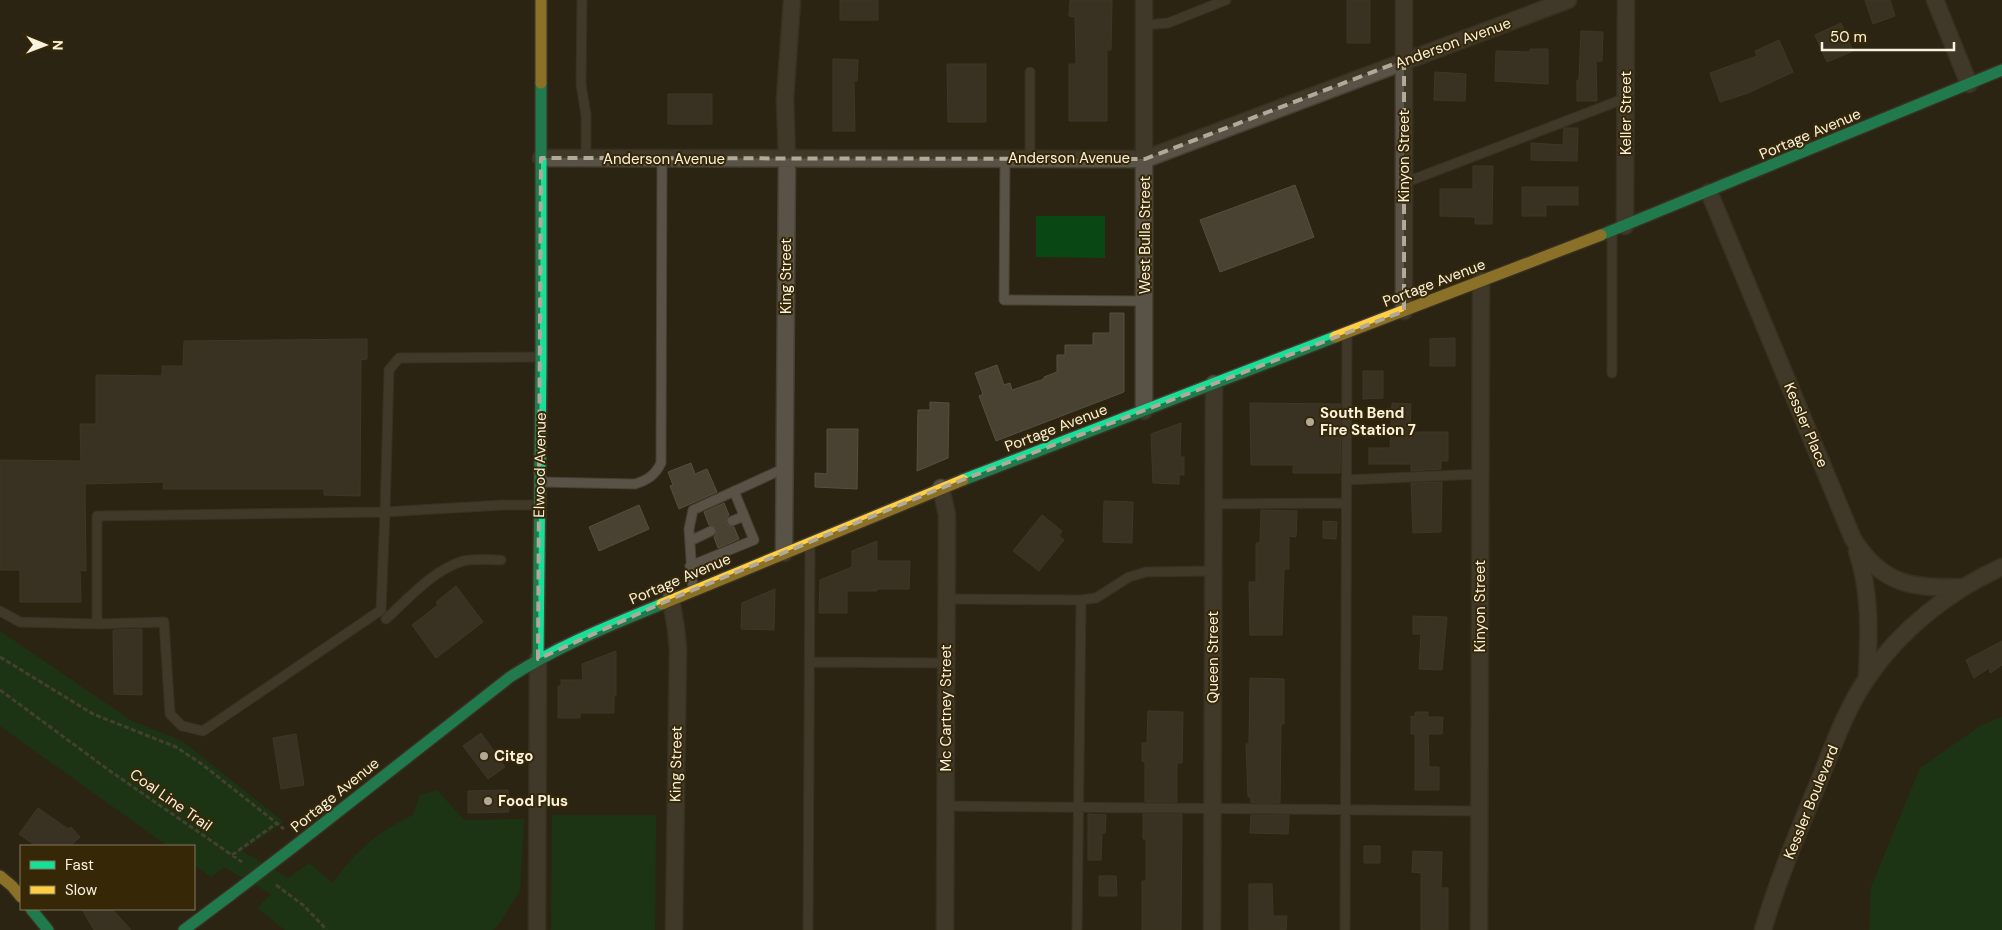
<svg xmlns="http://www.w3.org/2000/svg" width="2002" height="930" viewBox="0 0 2002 930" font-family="'DM Sans',sans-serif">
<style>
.green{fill:#094814}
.building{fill:#494233;stroke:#554f3f}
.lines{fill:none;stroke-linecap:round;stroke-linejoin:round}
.lane-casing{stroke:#463f33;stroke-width:11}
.street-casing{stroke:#463f33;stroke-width:19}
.fast-casing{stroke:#463f33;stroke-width:14}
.slow-casing{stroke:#463f33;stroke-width:14}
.path{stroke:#645f53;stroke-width:3;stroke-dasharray:5 2.5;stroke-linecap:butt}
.lane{stroke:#595347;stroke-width:9}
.street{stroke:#595347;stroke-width:16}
.fast{stroke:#16e098;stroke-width:11}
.slow{stroke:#ffcf43;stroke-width:11}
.fast-bridge-casing{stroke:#463f33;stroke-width:14;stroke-linecap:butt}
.fast-bridge{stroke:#16e098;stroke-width:11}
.marked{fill:none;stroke:#b2aa98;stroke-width:4;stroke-dasharray:10 6;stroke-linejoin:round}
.poi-dot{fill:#b2aa98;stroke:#362807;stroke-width:2}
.labels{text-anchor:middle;stroke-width:4;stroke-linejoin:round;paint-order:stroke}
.street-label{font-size:15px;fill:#faf2e0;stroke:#362807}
.poi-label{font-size:15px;font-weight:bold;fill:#faf2e0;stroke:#362807;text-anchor:start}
</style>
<rect width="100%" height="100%" fill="#2c2412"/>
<!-- green -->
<path class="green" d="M1036,216h69v42l-69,-1z
M0,631l132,90 50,20 102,81 -42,29 46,27 21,-15 24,20c21,-31 46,-52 80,-68l7,-20 17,-5 27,30 60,-1 -4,71 -21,34 -6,6h-208l-28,-22 14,-14 -47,-27 -13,10 -17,-12v-19h-26l-168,-120z
M2002,717v213h-133l2,-43 49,-119 60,-42z
M552,815h104l-1,115h-104z"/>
<!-- building -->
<path class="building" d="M840,0h38v20h-38z
M1070,0h42l-1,50h-4v71h-38v-57h7l-1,-47 -6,-1z
M1347,0h23v43h-23z
M1865,0h25l5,16 -22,8z
M1841,23l12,28 -26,11 -12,-27z
M1581,31l22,1 -1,29h-6l1,40h-20v-21h2z
M1779,40l14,32 -45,21 -28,9 -10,-29 47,-17 -2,-5z
M1530,49h18v35l-53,-3 1,-30 34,1z
M833,59l25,1 -1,21h-3l1,50h-22z
M947,64h39v58h-38z
M1435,72l31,2 -1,27 -31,-1z
M668,94h44v30h-44z
M1564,128h14l-1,33 -46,-1v-17l32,2z
M1473,166h20l-1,58h-17v-7l-35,-1v-27h33z
M1295,185l19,52 -94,35 -20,-52z
M1522,187h56v18h-32v11h-24z
M1110,313h14v79l-128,49 -17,-45 4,-2 -8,-21 22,-8 7,20 6,-2 2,7 32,-11v-2l13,-5v-17h8v-10h28v-12h17z
M1455,338v28h-25v-27z
M367,339v20l-6,1 -1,136 -36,-1v-6h-161l1,-7 -79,2 1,87 -6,-1 1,32h-61v-32h-20v-110l81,1 -1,-37h16v-49l66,1v-10h21l1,-25z
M1363,371h20v27l-20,1z
M930,402l19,1 -1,55 -31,13 1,-61h12z
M1250,403l91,1 -1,69h-47v-8h-42z
M1392,403l19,1 -1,28h38v29h-7v8l-30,2v-7h-42v-16h21z
M1181,423l-1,34h4v18h-5v9l-26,-1 -2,-49z
M827,429h31l-1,60 -42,-2v-14l12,1z
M691,463l4,11 12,-5 10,23 -38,17 -9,-23 3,-1 -5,-13z
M1442,482l-1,50 -28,1 -2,-50z
M1104,501l29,1 -1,41 -29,-1z
M724,503l5,12 -2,3 -1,5 3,3 5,1 5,12 -21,9 -4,-11 2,-3 1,-5 -3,-3 -5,-1 -5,-13z
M639,505l10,24 -50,22 -10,-24z
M1261,510l36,1 -1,26 -7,-1v33h-5l-2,66h-32l-1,-53h7v-39h4z
M1042,515l20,16 -3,5 5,4 -25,31 -26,-20z
M1323,521l14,1 -1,17 -13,-1z
M877,541v20h33l-1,28h-32v2h-30v22h-28l1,-33 32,-13v-16z
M456,586l27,36 -47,36 -24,-33 26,-20 -2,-3z
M775,589l-1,41 -33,-1 1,-26z
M1413,616l34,1 -5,53 -23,-1 2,-35h-8z
M142,629v66l-28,-1 -1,-64z
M2002,641v24l-12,8 -1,-5 -15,10 -8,-18z
M616,651v45l-2,-1v18h-34v5h-22v-32h3v-6h22l-1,-16z
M1250,678l34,1v45h-3l-1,79h-29v-6h-3l-2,-53h3z
M1148,711l35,1 -1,51h-5v39h-32v-40l-3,-1v-18h5z
M1415,712h13v5h15l-1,17h-14l1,33h10v23h-24v-56h-4v-18l4,1z
M481,733l24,34 -17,12 -25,-33z
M296,734l8,51 -23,4 -8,-51z
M508,790l1,22 -41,1v-22z
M38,808l30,21 3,-2 9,10 -10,9h-34l-17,-12z
M1088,814l18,1 -1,18h-3l-1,27h-13z
M1143,814h39l-1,116h-39v-49h4v-42h-3z
M1251,815h38l-1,19 -38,-1z
M1364,846h16v17h-16z
M1413,851l29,1 -1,36h7v42h-27v-57l-9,-1z
M1099,876h17l1,20h-18z
M1249,884h23l1,32h14l-1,14h-37z
M82,909h30l19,21h-37z"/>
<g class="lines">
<!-- lane casing -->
<g class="lane-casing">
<path id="lane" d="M582,0l-1,84 5,31v43
M1144,25l24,-2 58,-23
M1030,72v86
M1005,158l-1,142 140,1
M1404,183l222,-85
M1612,232v141
M1346,480l134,-6
M541,482l94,2c13,-4 20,-9 26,-21l1,-305
M1214,504l132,-1
M538,505h-36l-117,7 4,-142 10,-12 142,-1
M385,512l-4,98 -178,121 -21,-5 -12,-12 -6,-92 -67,2v-108z
M732,521l12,-5
M690,541l21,-10
M690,566l64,-26 -20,-49
M693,590l-4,-61 4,-19 92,-42
M947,599l134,1 15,-2 33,-21 17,-5 67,-1
M0,611l20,11 77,2
M386,619c22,-20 47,-49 77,-58 11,-3 27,-1 38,-1
M810,662l136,1
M945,806l535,5
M808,930l2,-385
M1077,930l4,-330
M1345,930l2,-597"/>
</g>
<!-- street casing -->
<g class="street-casing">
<path id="street" d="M1935,0l34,84
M541,158l604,1 423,-159
M1709,192l144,347c29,46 60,50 111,48
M1625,226l1,-226
M1404,311v-311
M1144,411v-411
M941,488l6,27 -2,415
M1857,551c14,42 12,83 10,126
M784,553l3,-394 -2,-60 7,-99
M671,599l5,30 2,20 -4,281
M537,930l1,-271
M1212,930l2,-546
M1479,930l2,-649
M1763,930c14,-48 33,-93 52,-139 16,-38 29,-80 53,-114 32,-47 82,-87 134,-110"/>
</g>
<!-- fast casing -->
<g class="fast-casing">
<path id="fast" d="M1601,235l401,-165
M963,480l372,-143
M538,659l3,-302v-274
M292,848l218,-171c48,-31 99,-51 152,-73
M31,909l17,21
M184,930l48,-36"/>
</g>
<!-- slow casing -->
<g class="slow-casing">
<path id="slow" d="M541,0v83
M1335,337l266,-102
M662,604l301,-124
M0,876l12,10 9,11"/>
</g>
<!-- path -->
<path class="path" d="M0,657l93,57 83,33 27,18 81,64
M0,690l110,81 132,91
M232,855l45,-32
M276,885l27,20 24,25"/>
<!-- lane -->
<use href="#lane" class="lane"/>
<!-- street -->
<use href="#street" class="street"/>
<!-- fast -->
<use href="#fast" class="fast"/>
<!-- slow -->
<use href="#slow" class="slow"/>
<!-- fast-bridge casing -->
<g class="fast-bridge-casing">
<path id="fast-bridge" d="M232,894l60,-46"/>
</g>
<!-- fast-bridge -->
<use href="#fast-bridge" class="fast-bridge"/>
</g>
<!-- marked area -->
<path d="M0 0H2002V930H0ZM1404,60v251l-463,177 -270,111 -133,60 3,-501 604,1z" fill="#2c2412" fill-opacity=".55" fill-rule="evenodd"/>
<path class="marked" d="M1404,60v251l-463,177 -270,111 -133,60 3,-501 604,1z"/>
<!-- markers -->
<g class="poi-dot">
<circle cx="1310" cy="422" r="5"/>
<circle cx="484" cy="756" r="5"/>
<circle cx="488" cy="801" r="5"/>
</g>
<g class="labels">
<!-- street labels -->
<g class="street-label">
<text transform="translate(1453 43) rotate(-20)" y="5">Anderson Avenue</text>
<text transform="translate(1626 113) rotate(-90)" y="5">Keller Street</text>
<text transform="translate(1810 134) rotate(-23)" y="5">Portage Avenue</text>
<text transform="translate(1404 156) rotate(-90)" y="5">Kinyon Street</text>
<text x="1069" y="163">Anderson Avenue</text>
<text x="664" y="164">Anderson Avenue</text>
<text transform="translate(1145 235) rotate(-90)" y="5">West Bulla Street</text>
<text transform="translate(786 276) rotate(-90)" y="5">King Street</text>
<text transform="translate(1434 283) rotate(-21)" y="5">Portage Avenue</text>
<text transform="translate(1806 425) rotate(67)" y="5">Kessler Place</text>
<text transform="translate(1056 428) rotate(-21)" y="5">Portage Avenue</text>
<text transform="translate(540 465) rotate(-89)" y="5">Elwood Avenue</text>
<text transform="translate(680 579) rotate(-23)" y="5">Portage Avenue</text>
<text transform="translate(1480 606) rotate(-90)" y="5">Kinyon Street</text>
<text transform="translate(1213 657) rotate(-90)" y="5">Queen Street</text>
<text transform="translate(946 708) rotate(-90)" y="5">Mc Cartney Street</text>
<text transform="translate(676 764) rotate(-89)" y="5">King Street</text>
<text transform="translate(335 795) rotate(-39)" y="5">Portage Avenue</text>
<text transform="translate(171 800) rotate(35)" y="5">Coal Line Trail</text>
<text transform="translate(1811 802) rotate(-68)" y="5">Kessler Boulevard</text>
</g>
<!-- poi labels -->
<g class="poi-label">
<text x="1320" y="418">South Bend<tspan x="1320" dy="17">Fire Station 7</tspan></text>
<text x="494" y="761">Citgo</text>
<text x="498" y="806">Food Plus</text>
</g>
</g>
<!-- legend -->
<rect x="20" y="845" width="175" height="65" fill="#362807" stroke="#84795e"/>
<rect x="30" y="861" width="25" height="8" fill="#16e098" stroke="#84795e"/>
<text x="65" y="870" font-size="15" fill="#faf2e0">Fast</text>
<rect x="30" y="886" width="25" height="8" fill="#ffcf43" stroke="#84795e"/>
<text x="65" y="895" font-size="15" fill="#faf2e0">Slow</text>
<!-- north arrow -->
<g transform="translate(45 45) rotate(91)" stroke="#362807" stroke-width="4" paint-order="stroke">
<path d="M0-4L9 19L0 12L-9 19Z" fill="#faf2e0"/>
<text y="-8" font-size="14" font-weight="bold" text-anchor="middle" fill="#faf2e0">N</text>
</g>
<!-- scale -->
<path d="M1822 42v8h132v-8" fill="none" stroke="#faf2e0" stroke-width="2.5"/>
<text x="1830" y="42" font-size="15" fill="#faf2e0" stroke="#362807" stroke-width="4" paint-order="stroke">50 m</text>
</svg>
